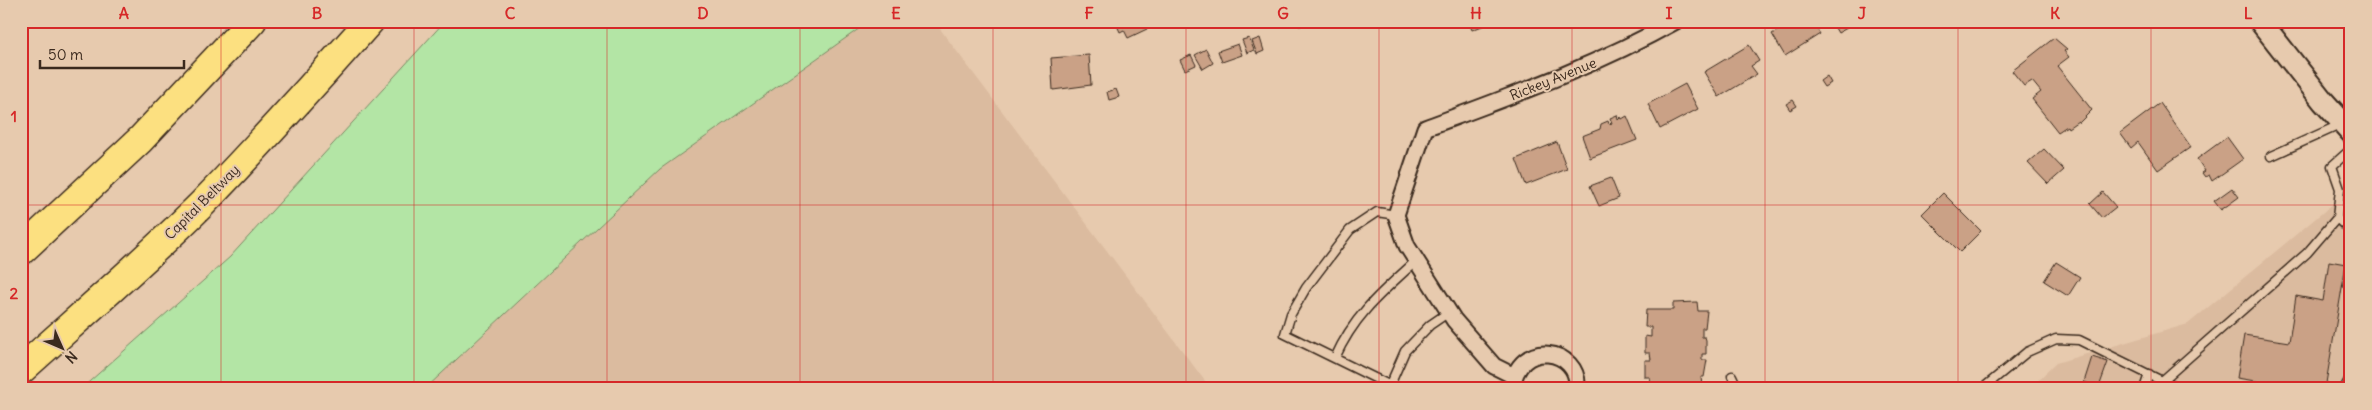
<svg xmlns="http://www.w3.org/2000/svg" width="2372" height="410" viewBox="0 0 2372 410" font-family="Delius,sans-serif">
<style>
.built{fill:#dbbb9f}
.green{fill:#b3e5a5;stroke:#778862}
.building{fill:#caa186;stroke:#3b2a1e}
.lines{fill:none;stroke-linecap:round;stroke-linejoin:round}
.service-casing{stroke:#3b2a1e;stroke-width:11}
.minor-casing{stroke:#3b2a1e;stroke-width:19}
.secondary-casing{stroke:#3b2a1e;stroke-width:25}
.motorway-casing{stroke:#3b2a1e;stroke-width:31}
.service{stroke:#e7caae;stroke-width:8}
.minor{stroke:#e7caae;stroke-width:15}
.secondary{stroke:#e7caae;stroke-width:21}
.motorway{stroke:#fce080;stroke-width:28}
.grid{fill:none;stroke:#d62828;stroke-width:1;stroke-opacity:0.55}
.labels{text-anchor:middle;stroke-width:4;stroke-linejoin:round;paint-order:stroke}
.street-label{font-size:14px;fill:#3b2a1e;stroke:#e7caae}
.neatline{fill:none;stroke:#d62828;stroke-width:2}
.grid-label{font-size:16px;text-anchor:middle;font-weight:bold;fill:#d62828}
</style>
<rect width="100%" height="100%" fill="#e7caae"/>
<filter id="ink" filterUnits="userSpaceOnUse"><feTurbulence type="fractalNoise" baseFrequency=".02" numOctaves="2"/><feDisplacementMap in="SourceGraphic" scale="10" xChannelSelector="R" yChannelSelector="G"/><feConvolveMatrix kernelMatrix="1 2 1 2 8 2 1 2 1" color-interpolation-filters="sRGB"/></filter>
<g filter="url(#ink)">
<!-- built -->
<path class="built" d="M870,21h64l277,368h-786l235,-220z
M2345,194l6,3v192h-322l27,-26 132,-39z"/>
<!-- green -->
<path class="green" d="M445,21h425l-210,148 -235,220h-344l149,-132z"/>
<!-- building -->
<path class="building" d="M1115,21h28l4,8 -19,9 -4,-8 -4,2z
M1299,21h10l1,3 -11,2z
M1468,21h27l-23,9z
M1793,21h19l8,13 -35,22 -13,-22z
M1843,22l4,6 -9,5 -3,-5z
M1249,38l5,12 -7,3 -5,-13z
M1260,38l4,13 -7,3 -5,-13z
M2054,38l13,11 -3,2 5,6 -12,9 35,44 -13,13 -1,-2 -10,7 -1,-2 -9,6 -26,-33 9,-7 -9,-11 -8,5 -12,-15z
M1238,44l4,11 -20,7 -4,-11z
M1749,45l10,16 -8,5 6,8 -38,23 -15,-25z
M1206,49l7,14 -10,6 -8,-14z
M1089,55l2,30 -38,5 -2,-32z
M1191,55l5,10 -11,5 -5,-10z
M1827,76l4,7 -7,4 -4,-6z
M1685,84l13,25 -38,20 -12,-25z
M1116,89l3,8 -10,3 -2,-8z
M1793,100l4,6 -7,4 -4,-6z
M2160,103l31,44 -33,23 -20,-28 -7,6 -11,-15z
M1617,115l1,5 3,-3 1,2 5,-3 10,24 -47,18 -8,-22 18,-7 1,-5 7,-3 1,3 3,-1 -2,-5z
M2227,137l16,22 -31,22 -3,-6 -4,2 -3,-4 3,-2 -8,-12z
M1557,142l10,27 -41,16 -10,-26z
M2044,149l20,21 -16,14 -20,-21z
M1611,178l8,20 -20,8 -9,-20z
M2232,188l7,9 -18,13 -7,-9z
M2103,192l13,15 -14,11 -12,-14z
M1943,193l38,38 -21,21 -38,-38z
M2329,261l17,3 -21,125h-40v-3l-48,-8 7,-43 45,7 7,-46 27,5z
M2056,262l24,15 -12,19 -24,-15z
M1697,302l1,9h9l-2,17h-3v9h3l1,3v14h-4v6h5l-3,17h-3l1,9 3,3h-58v-3l4,-1 -1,-8h-5v-17h6l-1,-7h-5v-17l6,1v-10h-6l1,-17h27v-7z
M2092,357l16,5 -9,25 -15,-5z"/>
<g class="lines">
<!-- service casing -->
<g class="service-casing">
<path id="service" d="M2271,156l71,-32
M1396,215l-19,-3 -27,18 -44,58 -15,26 -6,20 112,55
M2337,218l14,14
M1335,358c19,-43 47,-66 81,-97
M1732,376l6,13
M2162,381l145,-128 30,-35 3,-29 -8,-23 19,-17
M1390,385l15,-34 25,-26 19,-13
M1982,389l45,-37 29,-13 23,1 83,41 23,8
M2144,389l5,-15
M2344,389l7,-13"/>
</g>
<!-- minor casing -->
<g class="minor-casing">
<path id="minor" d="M1514,376l-20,-10 -40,-46 -47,-74 -11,-31 29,-87c86,-32 171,-62 251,-107
M1512,389c5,-52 69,-41 65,0"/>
</g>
<!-- secondary casing -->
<g class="secondary-casing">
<path id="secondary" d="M2260,21l63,80 28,31"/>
</g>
<!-- motorway casing -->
<g class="motorway-casing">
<path id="motorway" d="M21,251l119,-111 112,-119
M21,370c61,-55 124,-109 182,-167 57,-59 112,-120 167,-182"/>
</g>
<!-- service -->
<use href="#service" class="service"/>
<!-- minor -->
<use href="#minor" class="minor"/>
<!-- secondary -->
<use href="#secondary" class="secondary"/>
<!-- motorway -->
<use href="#motorway" class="motorway"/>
</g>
</g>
<!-- grid -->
<path class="grid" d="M221,21v368M414,21v368M607,21v368M800,21v368M993,21v368M1186,21v368M1379,21v368M1572,21v368M1765,21v368M1958,21v368M2151,21v368M21,205h2330"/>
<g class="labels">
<!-- street labels -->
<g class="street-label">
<text transform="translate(1553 79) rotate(-22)" y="5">Rickey Avenue</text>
<text transform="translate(202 202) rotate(-45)" y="5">Capital Beltway</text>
</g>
</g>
<!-- margin -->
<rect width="2372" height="410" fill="none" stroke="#e7caae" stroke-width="55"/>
<!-- north arrow -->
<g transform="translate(62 348) rotate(135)" stroke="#e7caae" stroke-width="4" paint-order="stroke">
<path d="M0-4L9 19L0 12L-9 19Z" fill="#3b2a1e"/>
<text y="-8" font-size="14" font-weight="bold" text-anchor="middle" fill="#3b2a1e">N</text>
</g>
<!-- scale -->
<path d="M40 60v8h144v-8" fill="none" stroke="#3b2a1e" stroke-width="2.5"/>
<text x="48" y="60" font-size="15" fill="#3b2a1e" stroke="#e7caae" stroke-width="4" paint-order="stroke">50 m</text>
<rect x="28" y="28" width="2316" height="354" class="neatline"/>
<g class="grid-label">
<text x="124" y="19">A</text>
<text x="317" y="19">B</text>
<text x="510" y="19">C</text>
<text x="703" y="19">D</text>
<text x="896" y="19">E</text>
<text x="1089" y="19">F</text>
<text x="1283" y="19">G</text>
<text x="1476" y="19">H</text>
<text x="1669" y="19">I</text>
<text x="1862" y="19">J</text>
<text x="2055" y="19">K</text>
<text x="2248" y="19">L</text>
<text x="14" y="122">1</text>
<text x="14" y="299">2</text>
</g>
</svg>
